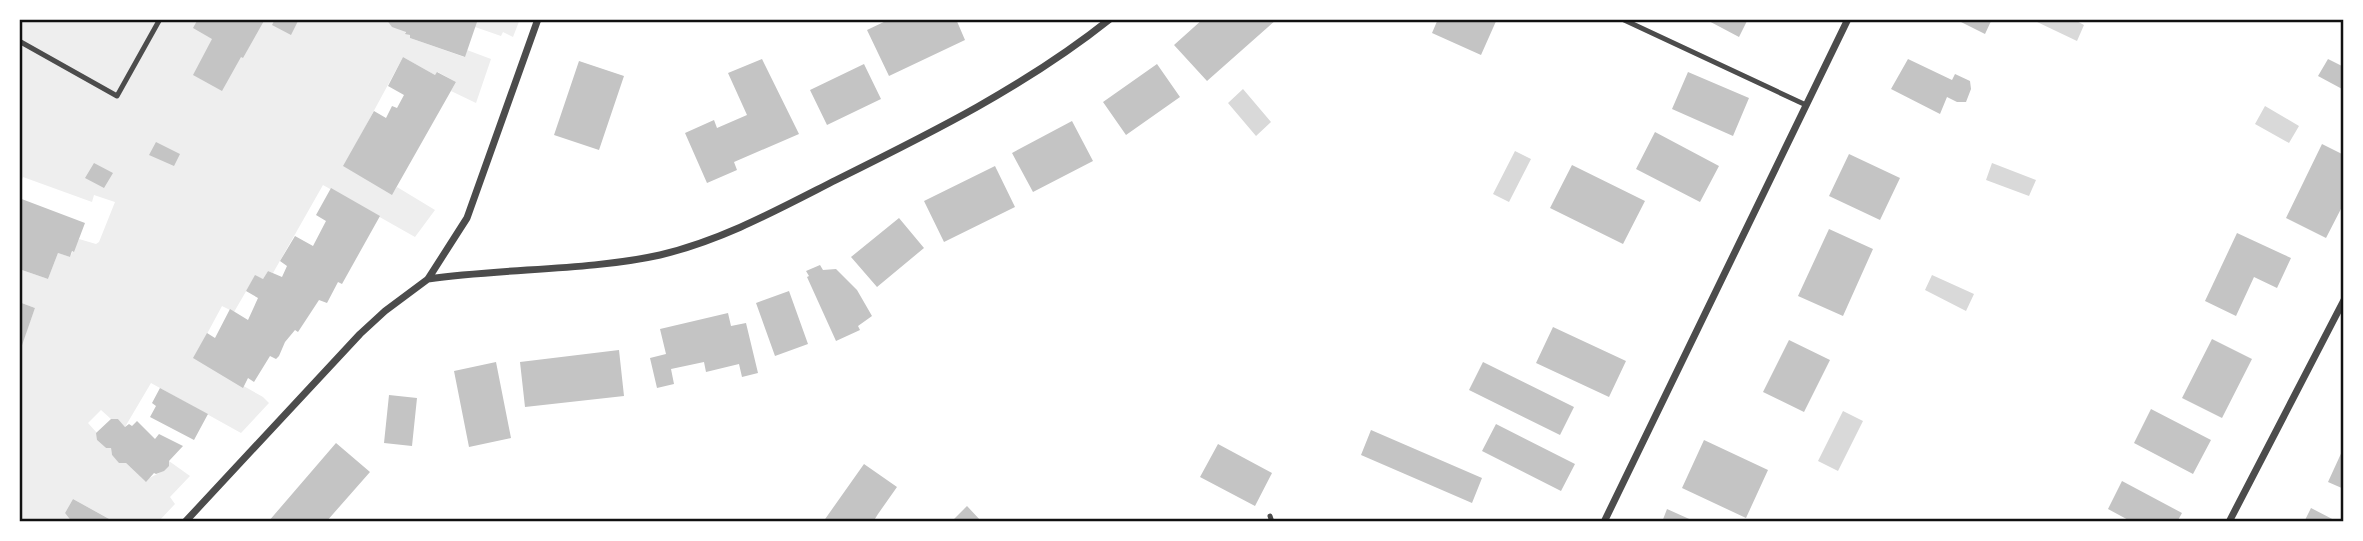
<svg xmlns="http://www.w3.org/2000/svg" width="2363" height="541" viewBox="0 0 2363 541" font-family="Mulish,sans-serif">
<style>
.green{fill:#eee}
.water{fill:#d9d9d9}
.building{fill:#c4c4c4}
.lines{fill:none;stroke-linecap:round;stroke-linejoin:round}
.service{stroke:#4c4c4c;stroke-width:5}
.minor{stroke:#4c4c4c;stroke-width:7}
.neatline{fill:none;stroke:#111;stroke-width:2.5}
</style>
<rect width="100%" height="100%" fill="#fff"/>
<!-- green -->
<path class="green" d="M19,19h391l-5,14 5,2v3l54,19 3,-7 24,9 -15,44 -25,-12 5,-9 -18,-10 -3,3 -32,-18 -59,109 48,28 5,-7 38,23 -20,27 -92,-52 -50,88 -5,-2 -5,8 -8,-3 -21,36 -12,-6 -28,52 69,39 6,6 -28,30 -90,-50 -26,44 -7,-8h-7l-10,-9 -13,13 9,10v7l9,8h5l1,7 7,7 7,1 19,18c9,-7 23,-9 24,-20l21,15 -20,21 5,7 -17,18h-43l-42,-23 -8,14 7,9h-53v-170l16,-44 -16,-6v-33l29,10 10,-26 12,4 9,-18 17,5 3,-2 16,-40 -21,-7 -2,7 -69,-25 -4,10z
M469,19h51l-7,18 -10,-5 -2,4 -26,-9z"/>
<!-- water -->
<path class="water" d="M2036,19h37l11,6 -7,16 -42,-20z
M1243,89l28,33 -15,14 -28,-33z
M2265,106l34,20 -10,17 -34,-19z
M1515,151l16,8 -22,43 -16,-8z
M1992,163l44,17 -7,16 -43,-16z
M1932,275l42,19 -8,17 -41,-21z
M1843,411l20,10 -25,50 -20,-10z"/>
<!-- building -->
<path class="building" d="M198,19h67l-22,39 -2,-1 -19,34 -29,-16 19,-36 -19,-11z
M275,19h24l-8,16 -19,-10z
M386,19h83l8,3 -12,35 -55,-19v-3l-5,-1 1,-2 -14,-5z
M890,19h66l9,21 -76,36 -22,-46z
M1203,19h74l-70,62 -33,-36z
M1438,19h59l-16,36 -49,-22z
M1705,19h43l-9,18z
M1955,19h37l-7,15z
M403,57l32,18 2,-3 19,10 -64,113 -49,-29 31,-55 12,7 6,-12 5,2 7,-13 -16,-9z
M762,59l37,75 -65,28 3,8 -30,13 -22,-50 29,-13 3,8 30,-13 -19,-42z
M1908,59l44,21 3,-6 15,7 1,8 -5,13h-9l-10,-5 -7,17 -49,-25z
M2328,59l16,8v23l-26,-14z
M579,61l45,15 -25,74 -45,-15z
M864,64l17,35 -54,26 -17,-35z
M1157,64l23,33 -54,38 -23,-33z
M1688,72l61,26 -16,38 -61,-27z
M1072,121l21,40 -60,31 -21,-39z
M1655,132l64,34 -19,36 -64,-33z
M156,142l24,12 -6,12 -25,-11z
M2322,144l22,11v48l-18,35 -40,-20z
M1849,154l51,24 -20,42 -51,-24z
M94,163l19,10 -9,15 -19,-10z
M1572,165l73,36 -22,43 -73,-36z
M995,166l20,41 -71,35 -20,-41z
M331,188l49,28 -38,68 -4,-2 -11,21 -8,-3 -21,32 -3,-2 -10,12 -6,14 -3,3 -6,-3 -16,26 -6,-4 -5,10 -50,-30 14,-25 8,5 15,-29 18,11 10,-22 -12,-7 9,-16 8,4 5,-8 14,6 5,-11 -7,-5 15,-25 18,10 13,-25 -10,-6z
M19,198l66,25 -11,29 -2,-1 -2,6 -12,-4 -10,26 -29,-10z
M899,218l25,30 -47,39 -26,-30z
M1829,229l44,20 -30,67 -45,-20z
M2237,233l54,25 -14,30 -23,-11 -18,39 -31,-15z
M820,265l3,5 13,-1 21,21 15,26 -14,10 2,4 -24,11 -29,-64 2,-1 -3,-5z
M789,291l19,53 -33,12 -19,-53z
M19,302l16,6 -15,43h-1z
M728,313l3,13 15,-3 12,50 -16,4 -3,-13 -33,8 -2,-10 -33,7 3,15 -17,4 -7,-30 16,-4 -6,-25z
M1553,327l73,34 -17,36 -73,-34z
M2212,339l40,20 -30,59 -40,-20z
M1789,340l41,20 -26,52 -41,-20z
M619,350l5,46 -99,11 -5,-45z
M496,362l15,76 -42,9 -15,-76z
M1483,362l91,45 -14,28 -91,-45z
M160,388l48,26 -14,26 -44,-23 6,-11 -4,-3z
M389,395l28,3 -5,48 -28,-3z
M2151,409l60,31 -18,34 -59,-31z
M111,419h7l7,8 4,-3 3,2 5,-5 18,18 4,-5 24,12 -14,15v5l-5,5 -8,3 -2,-1 -8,9 -20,-19h-7l-7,-8 -1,-7h-5l-9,-8 -1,-7z
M1496,424l79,40 -14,27 -79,-40z
M1371,430l111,48 -10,25 -111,-48z
M1704,440l64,30 -22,48 -64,-30z
M336,443l34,29 -44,50h-58z
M1218,444l54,29 -17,33 -55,-29z
M2344,447v42l-16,-7z
M864,464l33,23 -19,27 -5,8h-50z
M2122,481l60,32 -5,9h-45l-24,-13z
M73,499l38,21 -39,2 -7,-9z
M967,506l15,16h-31z
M2311,508l27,14h-34z
M1667,509l29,13h-34z"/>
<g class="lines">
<!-- service -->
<path class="service" d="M1622,19l184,86
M19,41l98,55 43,-77
M1270,516l2,6"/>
<!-- minor -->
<path class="minor" d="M428,279c76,-11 159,-8 232,-24 63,-15 119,-46 176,-75 95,-47 190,-94 274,-161
M185,522l175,-188 25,-23 43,-32 39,-61 71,-199
M1604,522l244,-503
M2229,522l115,-222"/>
</g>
<!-- border -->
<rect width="2363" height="541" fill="none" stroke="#ffffff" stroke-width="42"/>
<rect x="21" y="21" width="2321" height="499" class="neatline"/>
</svg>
